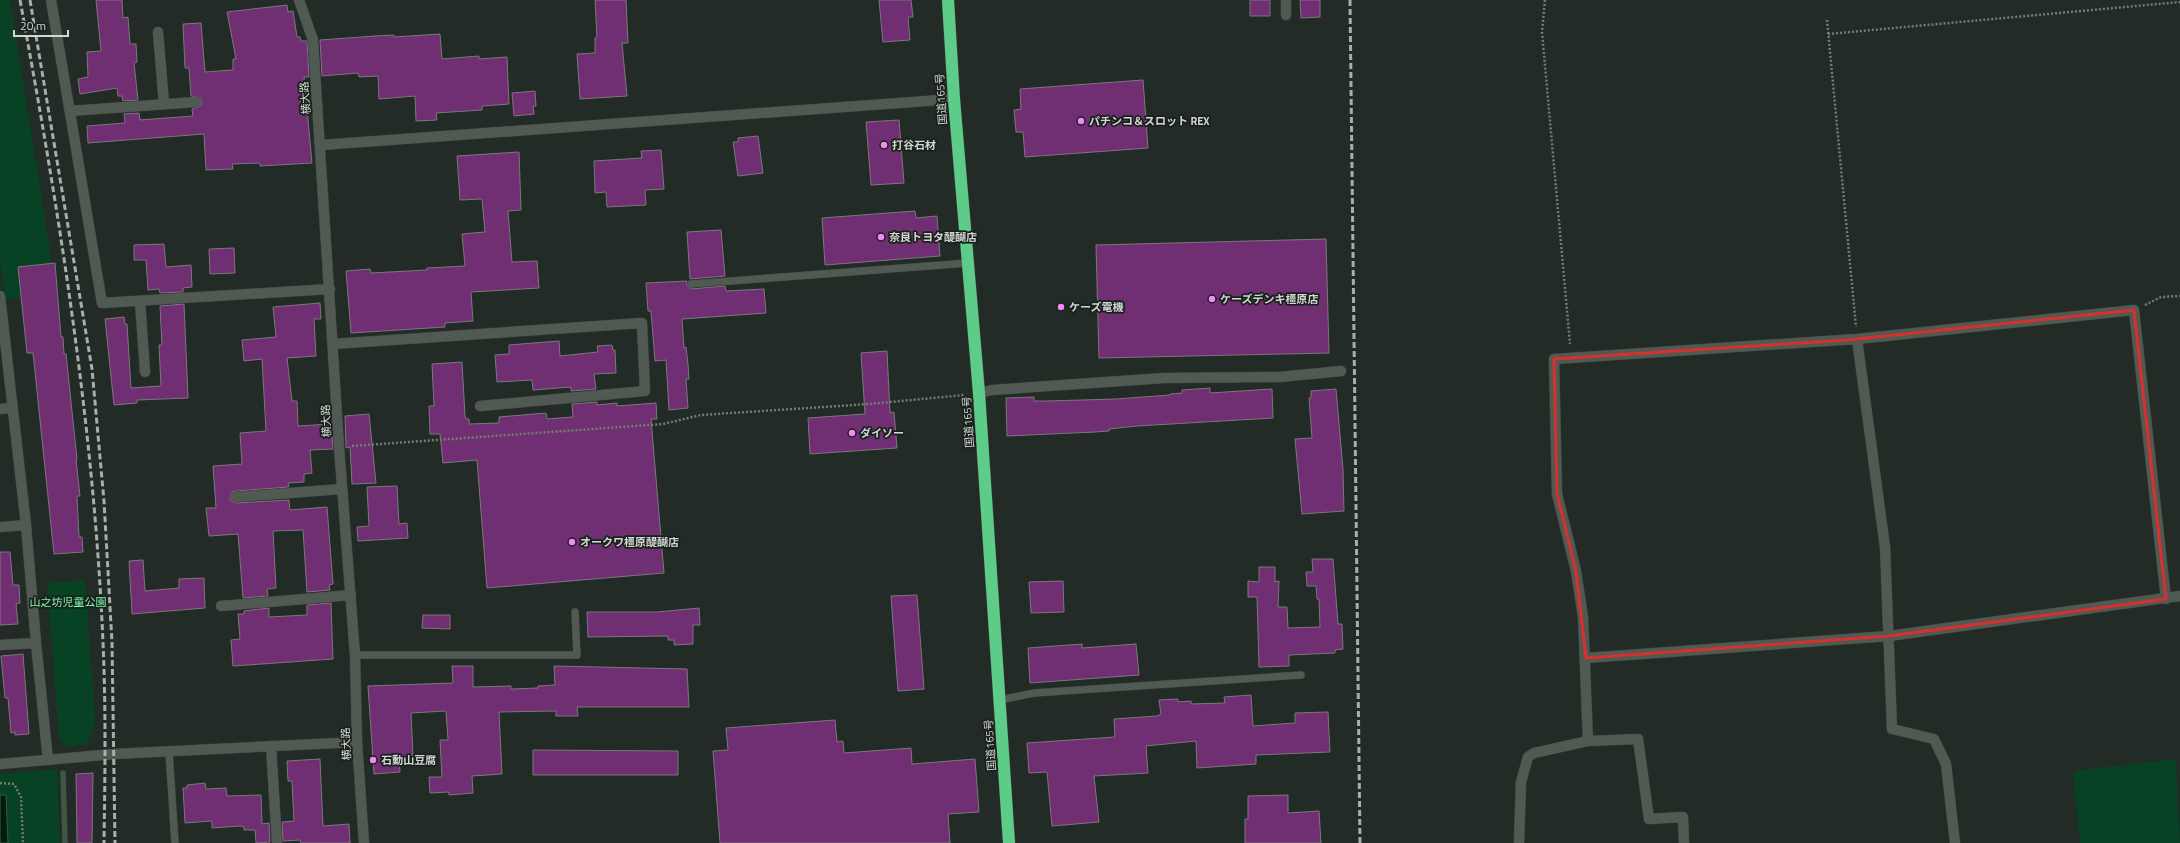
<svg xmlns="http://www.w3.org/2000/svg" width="2180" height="843" viewBox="0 0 2180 843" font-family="'Titillium Web','Noto Sans JP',sans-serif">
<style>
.green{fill:#084224}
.water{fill:#001e0c;stroke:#3f5648}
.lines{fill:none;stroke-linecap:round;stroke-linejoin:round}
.stream{stroke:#3f5648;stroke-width:5.5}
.building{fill:#712f73;stroke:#7d767d}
.lane-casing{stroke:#404642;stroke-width:8}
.street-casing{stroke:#404642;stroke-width:11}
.highway-casing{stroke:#404642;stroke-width:13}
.path{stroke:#757b77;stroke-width:2.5;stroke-dasharray:2 2;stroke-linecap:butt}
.lane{stroke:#515953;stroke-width:7}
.street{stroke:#515953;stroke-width:10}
.highway{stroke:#5dcc88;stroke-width:12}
.rail{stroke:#a8aea9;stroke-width:3;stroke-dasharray:6 3;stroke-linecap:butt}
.marked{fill:none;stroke:#d63131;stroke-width:3;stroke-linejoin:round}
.poi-dot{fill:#f18af4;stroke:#1a211c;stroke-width:1.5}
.labels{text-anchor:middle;stroke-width:3.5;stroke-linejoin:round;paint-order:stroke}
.street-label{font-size:11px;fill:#d2d7d3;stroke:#1a211c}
.poi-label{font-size:11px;font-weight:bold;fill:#d2d7d3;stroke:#1a211c;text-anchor:start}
.park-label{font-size:11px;fill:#7dfdae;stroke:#1a211c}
</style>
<rect width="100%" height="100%" fill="#232b26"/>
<!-- green -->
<path class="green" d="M0,0h10l47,294 -52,6 -5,-43z
M85,580l10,136 -2,15 -6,13 -18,3 -10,-8 -12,-156z
M2176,759l4,84h-100l-7,-72z
M57,769l3,74h-60v-69z"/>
<!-- water -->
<path class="water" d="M0,795h6l2,48h-8z"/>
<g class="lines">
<!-- stream -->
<path class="stream" d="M63,773l2,70"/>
</g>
<!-- building -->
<path class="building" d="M96,0h26l1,18 5,-1 2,27h6l1,18 -3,1 4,37 -15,1 -1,-5h-4l-1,-8 -37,6 -2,-15 10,-2 -1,-25 14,-1z
M595,0h31l2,43h-6l5,53 -47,3 -3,-45 18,-1v-15l2,-1z
M879,0h32l2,17h-5l2,23 -27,2z
M1250,0h20v16h-20z
M1300,0h20v17l-19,1z
M287,5l1,7 5,-1 4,26h3l1,4h6l2,36h-5l8,86 -52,3v-3l-28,1 1,5 -27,1 -2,-36 -116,9 -1,-17 38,-3 -1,-9 15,-1 1,7 53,-4 -1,-7 10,-4 -1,-7 -10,-2 -2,-28h-4l-2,-44 18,-1 4,49 28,-2v-11h3l-9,-47z
M440,34l2,25 37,-3v3l28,-2 2,47 -27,2v4l-46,3 1,7 -21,1 -1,-25 -36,3 -1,-23 -19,1 -1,-4 -36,3 -2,-36 55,-4 19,-1v2z
M1143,80l5,68 -123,9 -2,-25h-7l-2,-22 7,-1 -1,-20z
M535,91l1,15h-3l1,8 -20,2 -2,-23z
M899,120l5,63 -33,2 -5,-63z
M758,136l5,37 -25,3 -5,-34h5v-4z
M661,150l3,39 -19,1 1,15 -39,2 -1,-15 -11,1 -1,-32 48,-3 -1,-7z
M519,152l2,58 -13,1 4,51 25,-1 2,27 -68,4 2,29 -28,2v4l-94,6 -5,-62 24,-2 1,4 56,-3v-2l38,-2 -3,-32 23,-2 -3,-33 -22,1 -3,-44z
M915,211l1,7 21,-2 3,40 -115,9 -3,-47z
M721,230l4,46 -35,3 -3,-47z
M1326,239l3,114 -230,5 -3,-113z
M164,244l2,23 25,-2 1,22 -9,1v4l-23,1 -1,-4 -11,1 -2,-30h-12v-15z
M234,248l1,25 -25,1 -1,-25z
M55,263l6,74h2l1,17h2l11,105h-1l4,37h-3l2,41h3l1,15 -29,2 -21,-201h-6l-9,-86z
M687,281v5l4,3 34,-3 1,5 38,-2 2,24 -84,6 2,29 2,-1 2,17 1,15h-3l2,29 -19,2 -3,-50 -11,1 -4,-50h-3l-2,-28z
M320,303l1,16h-7l2,37 -29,2 5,43h5l1,25 33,-2 2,25 -23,1 2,23 -8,1v8l-16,1 1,4 -53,4 -4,1 -2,5 1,4 5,2 53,-3 1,10 37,-3 6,77 -4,1 1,5 -23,2 -4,-62 -30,1 3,57 -9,1 1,7 -25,2 -5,-64 -29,2 -3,-28h10l-3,-42 29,-2 -2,-31 26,-2 -4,-72 -18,2 -2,-21 34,-3 -3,-30z
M184,304l4,94 -51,2v3l-23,2 -9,-86 19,-2 1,7h2l4,64 30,-2 -2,-41h3l-2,-39z
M559,341l1,15 38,-4 -1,-6 15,-1 1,5h2l1,23 -22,1 2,15 -25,2v-4l-38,3 -1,-10 -35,2 -2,-27 14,-1v-9z
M887,351l3,62 4,-1 3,36 -87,6 -2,-36 57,-4 -4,-61z
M462,362l3,54 1,3h3v5l30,-1v-6l47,-4 1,6 26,-2 -1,-13 25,-2v3l20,-2v3l39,-3 1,16h-6l13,154 -177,15 -10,-128 -34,3 -3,-29h-10l-1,-28h5l-2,-42z
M1210,388v5l62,-4 1,29 -136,8 -28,3v2l-14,1 -88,4 -1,-38 28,-1v4h13l69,-2 54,-4v-1l12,-1v-3z
M1336,389l7,80 1,42 -42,3 -7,-75 17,-1 -3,-40h2v-7z
M369,414l7,69 -24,1 -2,-37 -4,1 -1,-32z
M397,486l2,38 8,-1 1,15 -50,3 -1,-14 12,-1 -2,-39z
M0,552h10l3,33h6l1,18 -4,1 2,20 -18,1z
M1312,559h21l5,65h4l1,25 -8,1v3l-46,2v11l-30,1 -2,-70h-9v-16l11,1v-15h16v15l4,-1 -1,26h9l1,21 32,-1 -1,-28h-2l-1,-13h-9l-1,-14h7z
M143,560l2,31 34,-3v-9l25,-1 1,30 -73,6 -3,-53z
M1063,581l1,31 -33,1 -2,-31z
M917,595l7,94 -26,2 -7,-95z
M331,603l2,56 -100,7 -2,-26 9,-1 -2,-25h6v-3l25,-3v9l38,-2v-10z
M699,608l1,17h-7v19l-19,1v-5h-6v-4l-80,1 -1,-25h70z
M423,615h27v14l-28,-1z
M1082,644v4l54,-4 3,31 -109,8 -2,-35z
M23,654l6,80 -14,1v-3l-4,1 -3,-35h-3l-4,-42z
M452,666h21v21l38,-1v3l27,-1v-2l17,-1 -1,-19 133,3 2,38h-112l1,9h-22v-5l-57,1 3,62 -30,2 1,17 -24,2v-3l-19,1 -1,-16h13l-2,-37h8l-2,-29 -35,2 2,43 -14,1 1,15 -26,2 -6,-88 85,-3z
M1251,695l2,31 42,-3v-10l33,-1 2,40 -74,3v9l-59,4 -1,-27 -50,5 2,27 -54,3 5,46 -47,4 -5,-54 -18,1 -2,-30 88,-6 -1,-18 43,-3 4,-2 -2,-14 19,-1v3l13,-1v3l34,-1 -1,-6z
M835,720l2,22 6,-1 1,12 67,-5 1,16 63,-5 4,53 -31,2 2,29h-230l-7,-92 15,-1 -2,-22z
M533,750l145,1v24h-145z
M320,759l3,67 26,-2 1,19h-49l-1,-3 -17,1 -1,-19 12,-1 -2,-40h-4l-1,-20z
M93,773l-1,70h-15l-1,-69z
M205,783l1,6 20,-1 1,8 34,-1 1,29 7,-1 1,19 -14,1 -1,-13h-11v-3l-4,-1 -28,2v-7l-27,2 -2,-35h4v-3z
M1288,795v18l31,-2 2,32h-76v-24h3v-23z"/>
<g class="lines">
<!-- lane casing -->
<g class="lane-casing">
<path id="lane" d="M691,284l277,-21
M355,655h222l-2,-43
M1000,700l34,-7 267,-18
M169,752l6,91"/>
</g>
<!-- street casing -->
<g class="street-casing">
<path id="street" d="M51,0l51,303 228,-14
M299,0l14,40 26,407 16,208 2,87 7,101
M1286,0v15
M158,32l6,72
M70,111l126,-9
M321,145l633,-46
M0,296l26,229 10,118 12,117
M140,301l5,71
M1857,339l28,208 7,182 42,10 12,25 9,79
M333,344l309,-21 3,68 -165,15
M979,393l13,-3 172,-12 116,-1 61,-6
M0,409l12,-1
M236,497l106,-8
M0,527l26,-2
M221,606l130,-11
M0,645l36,-2
M1586,658l303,-22 291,-40
M1588,741l50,-2 11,80 34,-2 1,26
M271,746l6,97
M0,764l114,-10 243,-12
M1519,843l2,-61 7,-25 6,-4 54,-12 -5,-124 -7,-46 -19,-77 -3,-135 303,-20 277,-29 32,289"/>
</g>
<!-- highway casing -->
<g class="highway-casing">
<path id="highway" d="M948,0l6,99 25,294 30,450"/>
</g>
<!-- path -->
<path class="path" d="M1545,0l-3,32 28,312
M1827,20l29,307
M1828,34l352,-32
M2145,305l16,-8 19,-1
M352,446l311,-22 38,-9 168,-11 95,-9
M0,783l14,1 7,13 2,46"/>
<!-- lane -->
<use href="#lane" class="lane"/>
<!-- street -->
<use href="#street" class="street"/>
<!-- highway -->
<use href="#highway" class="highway"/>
<!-- rail -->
<path class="rail" d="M20,0c39,211 74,427 83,643 3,66 2,133 1,200
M30,0l62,369 12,132 8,141 3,201
M1350,0l10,843"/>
</g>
<!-- marked area -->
<path class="marked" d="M2134,310l32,289 -277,37 -303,22 -10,-87 -19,-77 -3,-135 293,-19z"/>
<!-- markers -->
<g class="poi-dot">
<circle cx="1081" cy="121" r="4"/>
<circle cx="884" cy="145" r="4"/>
<circle cx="881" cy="237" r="4"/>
<circle cx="1212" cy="299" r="4"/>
<circle cx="1061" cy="307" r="4"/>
<circle cx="852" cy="433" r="4"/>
<circle cx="572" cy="542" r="4"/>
<circle cx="373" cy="760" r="4"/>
</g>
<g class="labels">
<!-- street labels -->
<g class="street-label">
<text transform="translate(305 98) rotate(-94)" y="4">横大路</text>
<text transform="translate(941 99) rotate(-94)" y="4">国道165号</text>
<text transform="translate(326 421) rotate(-93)" y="4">横大路</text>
<text transform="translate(968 422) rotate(-94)" y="4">国道165号</text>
<text transform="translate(346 744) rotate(-93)" y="4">横大路</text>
<text transform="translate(990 745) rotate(-94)" y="4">国道165号</text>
</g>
<!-- poi labels -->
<g class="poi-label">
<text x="1089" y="125">パチンコ＆スロット REX</text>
<text x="892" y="149">打谷石材</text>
<text x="889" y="241">奈良トヨタ醍醐店</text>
<text x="1220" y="303">ケーズデンキ橿原店</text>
<text x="1069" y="311">ケーズ電機</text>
<text x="860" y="437">ダイソー</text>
<text x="580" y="546">オークワ橿原醍醐店</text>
<text x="381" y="764">石動山豆腐</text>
</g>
<!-- park labels -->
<g class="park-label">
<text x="68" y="606">山之坊児童公園</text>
</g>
</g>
<!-- scale -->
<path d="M14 30v6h54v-6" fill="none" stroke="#d2d7d3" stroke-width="2"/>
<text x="20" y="30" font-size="12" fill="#d2d7d3" stroke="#1a211c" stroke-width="3" paint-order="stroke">20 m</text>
</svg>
